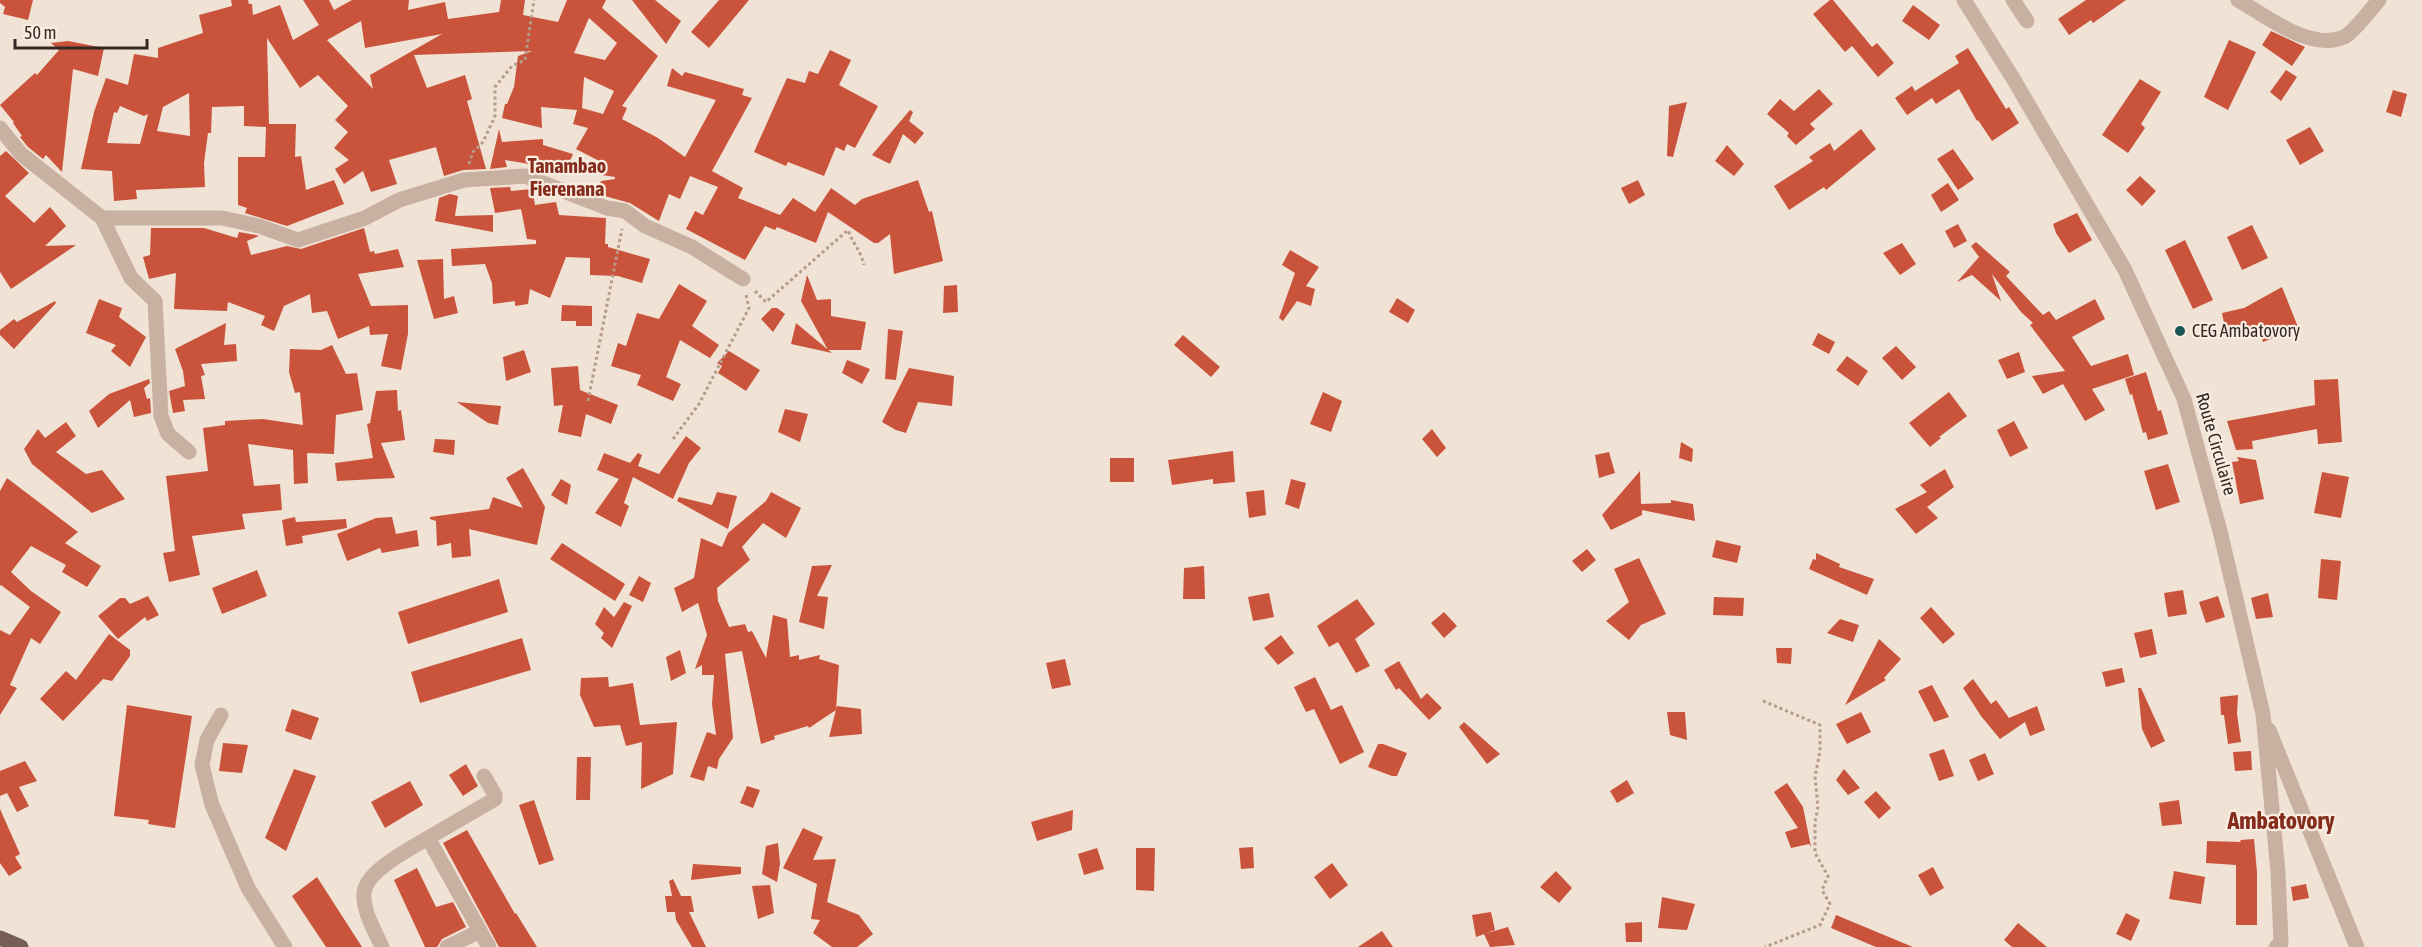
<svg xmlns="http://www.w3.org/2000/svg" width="2422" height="947" viewBox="0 0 2422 947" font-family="'Asap Condensed',sans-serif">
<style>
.building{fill:#c9543b;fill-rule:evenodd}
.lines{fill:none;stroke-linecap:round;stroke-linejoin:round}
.path{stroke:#b59b8c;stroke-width:3;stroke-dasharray:3 3;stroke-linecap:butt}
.minor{stroke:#c9b1a2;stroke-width:15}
.major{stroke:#765e55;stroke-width:15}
.poi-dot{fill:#195555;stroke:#f9ede2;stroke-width:2}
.labels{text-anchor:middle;stroke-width:4.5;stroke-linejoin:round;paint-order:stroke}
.poi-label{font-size:18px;fill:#332824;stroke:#f9ede2;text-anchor:start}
.street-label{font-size:18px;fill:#332824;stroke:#f9ede2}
.neighbourhood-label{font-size:20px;font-weight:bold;fill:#842d1c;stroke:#f9ede2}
.district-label{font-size:24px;font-weight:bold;fill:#842d1c;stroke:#f9ede2}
</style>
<rect width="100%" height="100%" fill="#f1e2d6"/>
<!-- building -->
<path class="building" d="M0,0h33l-5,20 -25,-6 2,-7 -5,-4z
M231,0h17l1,4h3l1,11 27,-10 13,35 26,-15 -16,-25h26l5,10 18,-10h57l-1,10 37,-8 3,17 51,-7 2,-12h24l-2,15 35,7 9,-22h39l-4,8 56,48 -36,50 5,2 -5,11 36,19 27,19 31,-57 -49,-14 5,-18 10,8 3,-4 59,17 -2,6 10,3 -40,73 31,17 -5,10 42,17 13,-17 22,14 16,-24 24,17 7,-6 56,-19 11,32 3,-1 11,50 -49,13 -4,-40 -12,9h-4l-46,-31 -12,31 -39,-16 -2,3 -10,-4 -20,34 -59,-31 9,-18 8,4 15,-28 -28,-11 -10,23 -11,-5 -10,27 -29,-18 -29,-8 -5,-3 5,-11 14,-2v-2l-13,-2 5,-10 -31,-16 12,-21 -15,-4 4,-14 -36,-3 1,21 -40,-10 3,-14h2l7,-17 4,-31 14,-5 -118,4 13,33 38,-13 7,24 -5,2 19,68 -23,1 -19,6 -8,-29 -47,13 8,24 -26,8 -8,-21 -19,13 -9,-15 14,-9 -15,-12 14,-16 -13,-12 13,-14 -30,-31 -18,13 -33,-50 2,86h27l-1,33 6,-1 5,34 28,-10 10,24 -57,22 -42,-13 2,-5 -9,-3v-48h27l1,-30 -22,-1v-20l-32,1 -1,26h-3l-4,30 1,24 -69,3 1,9 -23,2 -2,-30 -31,-2 13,-57 12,-34 22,7 6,-31 24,4v-10l45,-15 -4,-18 33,-9zM589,18l28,25 -12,17 -31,-7zM361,21l4,27 77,-14 -72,41 3,14 -46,-49zM584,77l30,14 -11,23 -21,-6zM189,93l1,43 -33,-5 6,-24zM120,106l24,10 4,-2 -8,30 -33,-1 7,-31 3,1z
M632,0h23l26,21 -15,23z
M719,0h30l-40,48 -18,-16z
M1830,0h3l39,47 5,-4 17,20 -16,14 -26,-31 -7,6 -32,-38z
M2086,0h40l-33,23 -2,-3 -22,15 -11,-16z
M1913,5l27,20 -11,15 -27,-19z
M2271,31l34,16 -13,19 -30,-21z
M2229,40l27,12 -28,58 -24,-13z
M68,41l36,7 -6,28 -25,-7 -11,103 -16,-17 -3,4 -15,-12 -8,-10 2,-1 -9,-13 1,-1 -14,-17 35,-32 2,2 22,-25 -8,-7z
M1968,48l38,61 3,-2 10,16 -27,18 -14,-21 -1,1 -18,-32 -23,15 -4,-6 -25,17 -12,-17 17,-12 3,5 44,-28 -4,-7z
M830,50l21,10 -12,25 39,21 -23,42 -8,-4 -3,7 -8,-4 -12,29 -36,-14 -2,4 -32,-14 33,-74 18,5 4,-12 9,3z
M2286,70l11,7 -16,24 -11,-9z
M2140,79l21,13 -20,32 4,4 -17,25 -26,-18z
M1819,89l14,15 -23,20 5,5 -19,16 -9,-9 2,-3 -22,-19 13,-15 14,12z
M2393,90l14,4 -6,23 -15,-5z
M1687,102l-14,55 -6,-1 2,-50z
M910,110l3,2 -4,9 15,12 -9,11 -12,-10 -13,30 -18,-9z
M2310,127l14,24 -24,14 -14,-25z
M499,129l3,13 41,-3v6l30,9 -7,16 -61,-10 2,7 -17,2z
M1861,129l15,20 -50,41 -2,-3 -35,23 -15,-24 39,-25 -4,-4 21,-14 4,8z
M1727,145l17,19 -10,12 -19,-15z
M1953,149l21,30 -16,11 -21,-31z
M6,151l23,22 -24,23 29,27 16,-16 16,19 -21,20 31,-1 -65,44 -11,-17v-116z
M2140,176l16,15 -14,15 -16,-16z
M1638,180l7,15 -16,9 -8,-16z
M1948,183l11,17 -18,12 -10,-17z
M510,187l1,4 21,-2 3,16 21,-3 3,13 47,3 -1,26h3v3l42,12 -8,24 -24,-7 -28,-1v-17l-24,-1 -16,41 -20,-9 -2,15 -13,2v-5l-22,3 -1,-21 -7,-19 -33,2 -1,-17 85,-5v-4l-9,-1 -6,-30 -26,4 -5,-25z
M450,194l8,2 -3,20 38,-1v17l-58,-11 4,-23z
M2077,213l15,27 -23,13 -13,-20 -3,-9z
M1958,224l9,17 -13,7 -9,-17z
M2252,225l16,33 -26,12 -15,-33z
M151,228h53l33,10 2,-6 17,3 3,1 -12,5 4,14 36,-9 14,3 63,-21 6,24 4,-1 1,3 23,-5 6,18 -46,7 13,32 37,-1v29l-7,36 -20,-4 7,-32 -18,1 -1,-9 -31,13 -11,-28 -15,2 -2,-19 -26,12 -10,25 -13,-6 4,-9 -37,-14 -1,9 -53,-2 2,-36 -27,6 -6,-22 7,-2z
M2185,240l28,60 -20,9 -28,-59z
M1976,242l34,30 -4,4 37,39 6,-4 7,9 39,-21 10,20 -33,18 19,29 37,-12 6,21 -42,14 13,21 -20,11 -22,-37 -20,10 -11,-18 33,-5 -35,-46 3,-2 -12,-11 -29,-38 9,27 -29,-26 -15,7 22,-25 -8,-11z
M1902,243l14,21 -16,11 -17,-22z
M1290,250l29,17 -13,19 9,3 -4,17 -14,-5 -14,20 -4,-3 16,-45 -13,-8z
M443,259l1,40 10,-3 4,17 -24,6 -17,-59z
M807,275l10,25 14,-1v17l35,6 -5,28h-33l-27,-49z
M679,284l28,17 -15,25 27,19 -9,13 -30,-18 -14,37 15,7 -8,17 -36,-16 4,-10 -30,-9 7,-23 8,3 11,-33 22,6z
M957,285l1,27 -15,1 1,-27z
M2282,287l16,40 -35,15 -5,-13 -31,8 -5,-24 22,-5z
M1397,298l18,12 -7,13 -19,-11z
M99,299l23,9 -3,9 27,20 -16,30 -19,-16 5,-6 -30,-12z
M55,301l1,2 -42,46 -14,-14v-5l14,-11 3,3z
M562,305l30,1v20h-16v-5h-15z
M772,308h5l8,6 -12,18 -12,-13z
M226,323l-2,22 12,-1 1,17 -36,3 4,11 -4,1 4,23 -22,1 2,11 -12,2 -4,-22 16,-5 -2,-15 -8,-22z
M796,323l36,30 -41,-9z
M888,329l15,2 -7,49 -11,-1z
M1818,333l17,9 -6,12 -17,-9z
M1183,335l37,32 -9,10 -37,-32z
M332,345l14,29 11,-1 6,37 -27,5 -2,39 -27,-1 1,30 -14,1 -1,-34 -45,-6 6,42 26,-2 2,26 -40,4 3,15 -53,7 8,39 -31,7 -6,-29 12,-2 -9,-75 42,-5 -5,-43 22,-3v-4l38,-2 40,6 -3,-33 -5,1 -6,-21 1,-23 31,1z
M1896,346l20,21 -14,13 -20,-22z
M524,350l7,22 -25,9 -3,-24z
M729,351l31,19 -14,21 -28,-18 4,-7 -5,-3z
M2019,352l6,20 -18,7 -9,-19z
M1847,356l21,15 -10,15 -22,-16z
M847,360l23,9 -8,15 -20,-11z
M578,366l2,24 38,15 -7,19 -25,-10 -5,23 -23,-5 5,-27 -9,1 -3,-38z
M909,368l45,8 -2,30 -34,-4 -12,31 -10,-3 -14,-8z
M2146,372l12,39 3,-1 7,24 -20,6 -2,-8 -3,1 -11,-39 -2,1 -5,-16z
M149,379l1,4 -6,5 3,11 3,-1 1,15 -17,4 -4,-17 -32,28 -9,-17 20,-17z
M2338,379l4,63 -24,2 -1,-15 -65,12 1,8 -17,1 -9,-29 88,-16 -1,-25z
M397,390l1,21 3,-1 4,30 -24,3 14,35 -58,3 -2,-18 38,-5 -6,-34 3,-1 6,-32z
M1323,392l19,9 -11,31 -21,-8z
M1949,392l18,24 -28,21 2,1 -11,9 -21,-24z
M457,402l44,4 -3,19 -10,-2z
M785,409l23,5 -8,28 -22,-10z
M2014,421l14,27 -18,9 -13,-27z
M66,422l10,14 -20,16 30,22 16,-4 23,29 -33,14 -60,-49 -8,-15 14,-20 7,9z
M1432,429l14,19 -9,9 -15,-18z
M686,436l15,12 -12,15 -16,36 -40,-22 -9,26 5,3 -8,21 -26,-14 24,-34 -22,-9 7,-17 26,10 8,-10 4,2 -4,11 21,8z
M435,439l20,1 -1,15 -21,-3z
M1681,442l12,7 -1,13 -13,-4z
M1233,451l2,31 -22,2v-5l-41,6 -4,-25z
M1609,452l6,21 -16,5 -4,-23z
M2237,457l19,3 8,39 -24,5 -8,-42 7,-1z
M1110,458h24v24h-24z
M2168,464l12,38 -24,8 -12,-39z
M523,468l22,39 -8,38 -68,-16 2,27 -19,2 -1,-15 -14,3 -1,-25 -6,-2v-2l59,-8 4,-12 30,11 -17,-30z
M1945,469l9,18 -27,20 11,11 -22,16 -21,-25 32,-17 -7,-7z
M1640,471l1,33 30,-1v-3l22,4 2,17 -53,-11v5l-31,15 -9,-15z
M2322,472l27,5 -8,41 -27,-5z
M7,478l71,54 -13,11 36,23 -14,21 -25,-15 4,-7 -35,-19 -20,26 20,19 30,21 -21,32 -9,-6 -21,47 7,3 -17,27v-85l10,5 20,-28 -29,-22 -1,1v-95z
M561,479l10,6 -4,20 -16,-10z
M1291,479l15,4 -7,26 -14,-5z
M1264,490l2,25 -17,3 -3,-26z
M717,492l20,4 -9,33 -51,-28 2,-4 33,8z
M771,492l30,16 -15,30 -23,-15 -21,24 8,13 -33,28 1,13 11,26 16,-3 3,8 4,-1 14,27 7,-43 14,4 3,38 9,-2v5l21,-5 -1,4 20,6 -3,45 -27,18 -1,-2 -34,10 1,3 -14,5 -19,-93 -17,3 8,84 -14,21 -2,10 -9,-3 -4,15 -14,-4 17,-45 9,3 -4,-31 2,-29h-12v-10l-7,4 12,-34 -9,-32 -16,9 -8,-24 20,-10 7,-40 21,9 6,-14 38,-32z
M295,517l1,5 50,-3 1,9 -45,8 1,7 -17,3 -4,-26z
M392,517l4,17 21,-4 2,16 -37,7 -2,-5 -33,13 -10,-27 39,-16z
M1716,540l25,6 -4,17 -25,-6z
M562,543l63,41 -10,17 -65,-42z
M1587,549l9,11 -14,12 -10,-11z
M1816,553l24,11 -1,3 35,12 -7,16 -58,-26 4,-10 3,1z
M1639,558l27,56 -25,11 -12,15 -23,-19 23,-19 -15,-33z
M2321,559l20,2 -4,39 -19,-2z
M832,565l-15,31 11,1 -4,32 -25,-7 13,-56z
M1204,566l1,33h-22l1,-31z
M257,570l10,26 -45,18 -10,-26z
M639,576l12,7 -8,19 -14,-7z
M499,579l9,33 -100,32 -10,-32z
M2183,590l4,24 -19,3 -4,-24z
M1269,593l5,24 -21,4 -5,-24z
M2268,593l5,24 -17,2 -5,-21z
M148,596l11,19 -12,6 -2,-4 -27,22 -20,-23 22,-18h5l5,6z
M2218,596l7,21 -19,6 -7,-21z
M1714,597l30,1 -1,18 -30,-1z
M1357,599l18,25 -20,15 15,27 -14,7 -18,-31 -9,5 -12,-21z
M624,602l8,4 -20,42 -11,-10 3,-5 -9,-9 9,-17 10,10z
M1931,607l24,27 -12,10 -23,-26z
M1444,612l13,14 -13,12 -13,-15z
M1840,619l19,6 -6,17 -26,-9z
M2152,629l5,25 -17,4 -6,-25z
M109,634l21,16v6l-18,25 -9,-2 -40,42 -23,-22 26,-28 10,9z
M1281,635l13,18 -16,12 -14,-17z
M522,638l9,32 -111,33 -9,-31z
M1879,639l22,20 -17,19 2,2 -41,25z
M1776,648h16l-1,16 -14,-1z
M680,650l6,23 -15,8 -5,-24z
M1065,659l6,26 -19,4 -6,-26z
M1399,661l22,38 6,-6 15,15 -13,12 -30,-32 -3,2 -12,-20z
M2122,668l3,14 -19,5 -4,-15z
M608,677l1,10 24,-4 7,42 37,-3 -4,52 -32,15 1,-47 -16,4 -6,-21 -26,2 -14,-32 1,-17z
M1315,677l16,33 11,-5 22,47 -24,12 -26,-55 -8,3 -12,-25z
M1973,679l18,25 5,-4 13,18 28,-12 8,24 -15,6 -5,-14 -25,17 -19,-23 -18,-28z
M1932,685l17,32 -15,5 -16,-31z
M2138,688h3l24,53 -14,7 -9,-19z
M2238,695l-1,19 4,28 -13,2 -4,-29h-3l-1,-18z
M127,705l65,11 -17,112 -27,-4 1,-4 -35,-4z
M837,706l24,3 1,25 -33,3z
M292,709l27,9 -8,22 -26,-9z
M1667,712h18l2,28 -17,-5z
M1861,712l10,20 -24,12 -11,-20z
M1464,722l36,32 -13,10 -28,-37z
M223,743l25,2 -6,28 -23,-2z
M1378,744h5l24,9 -10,23h-5l-24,-9z
M1944,749l10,27 -15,5 -10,-27z
M2251,751l1,19 -17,1 -2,-19z
M1985,753l9,21 -16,7 -9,-21z
M577,757h14l-1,43h-14z
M25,761l12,20 -18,6 10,19 -12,6 -10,-19 -7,3v-25z
M466,764l12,22 -15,10 -14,-21z
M294,769l22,7 -30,75 -21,-13z
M1844,769l16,19 -12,7 -12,-15z
M1627,780l7,13 -17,10 -7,-12z
M410,781l13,24 -38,23 -14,-26z
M1787,783l16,24 8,40 -2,-3 -18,4 -6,-16 13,-4 -24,-36z
M747,786l13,4 -7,18 -13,-5z
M1876,791l15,17 -12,11 -15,-17z
M534,800l20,60 -15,5 -20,-60z
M2179,800l3,24 -20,2 -3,-23z
M0,809l20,45 -5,3 7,11 -13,8 -9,-13z
M1073,810l-1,20 -35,11 -6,-19z
M803,828l20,9 -10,23 23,-1 -9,43 32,13 14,19 -16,13h-25l-19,-14 7,-13 -9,-1 6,-35 -34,-16z
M467,830l48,84 1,-1 21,34h-38l-56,-104z
M2254,839l3,33v53h-21v-60l-30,-2 1,-22 34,1 -1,-2z
M778,843l2,21 -3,18 -15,-8 4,-28z
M1253,847l1,21 -13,1 -2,-21z
M1097,848l7,21 -20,6 -6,-21z
M1136,848h19l-1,43 -18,-1z
M1332,863l16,22 -18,14 -16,-22z
M693,864l48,3v7l-50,6z
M1933,867l11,21 -14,8 -12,-21z
M417,868l19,39 17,-5 13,25 -24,12 -5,8h-12l-31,-67z
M1556,871l16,17 -13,15 -19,-16z
M2174,871l31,6 -4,27 -32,-5z
M317,877l45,70h-36l-34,-51z
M673,879l8,17h10l3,16h-5l17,35h-14l-16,-27 -1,-8h-8l-2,-16h7l-3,-15z
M2306,884l3,14 -16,3 -2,-14z
M770,885l4,28 -16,6 -6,-33z
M1662,897l33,7 -8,26 -29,-2z
M1491,912l4,18 -19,7 -4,-22z
M2126,913l14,7 -9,21 -15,-7z
M1836,915l77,32h-37l-45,-19z
M1642,922v20h-16l-1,-19z
M2018,923l29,24h-35l-8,-7z
M1508,927l7,18 -25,2 -6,-13z
M1382,931l11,16h-35z"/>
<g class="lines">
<!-- path -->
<path class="path" d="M469,164l4,-12 10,-10 12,-26v-29l17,-21 13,-6 9,-60
M755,291l11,11 82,-72c5,14 12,19 16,35
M588,401l34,-172
M673,439l26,-35 50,-96 -3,-13
M1763,701l57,24v26l-5,26 3,30 -3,15v31l13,23 -6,14 8,14 -10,21 -55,22"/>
<!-- minor -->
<path class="minor" d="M1964,0l50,80 111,190 59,129 36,132 43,183 15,158 3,71 -5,4
M2013,0l14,21
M2238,0c28,16 73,52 106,37 9,-4 27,-28 35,-37
M0,128l21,26 81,64h120l37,8 39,14 67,-22 34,-18 65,-20 61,-4 82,32 18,3 20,15 47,21 51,32
M102,218l29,60 24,23 6,115 7,18 21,18
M221,715l-14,25 -5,25 10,40 36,83 37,59
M2269,730l88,217
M428,838l67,-39v-4l-11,-19
M382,947c-7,-16 -19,-35 -18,-53 0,-22 46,-45 64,-56l61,109
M447,947l33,-16"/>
<!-- major -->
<path class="major" d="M0,938l21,9"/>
</g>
<!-- markers -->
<circle class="poi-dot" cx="2180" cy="331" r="6"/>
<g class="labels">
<!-- poi labels -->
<g class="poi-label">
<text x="2192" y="337">CEG Ambatovory</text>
</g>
<!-- street labels -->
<g class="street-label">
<text transform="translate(2216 444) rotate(74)" y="6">Route Circulaire</text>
</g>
<!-- neighbourhood labels -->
<g class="neighbourhood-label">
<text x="567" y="173">Tanambao<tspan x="567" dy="23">Fierenana</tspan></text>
</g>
<!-- district labels -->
<g class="district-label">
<text x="2281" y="829">Ambatovory</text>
</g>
</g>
<!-- scale -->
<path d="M15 39v9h132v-9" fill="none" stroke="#332824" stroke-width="3"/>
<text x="24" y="39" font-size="18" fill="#332824" stroke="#f9ede2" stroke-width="4.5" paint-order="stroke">50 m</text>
</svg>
